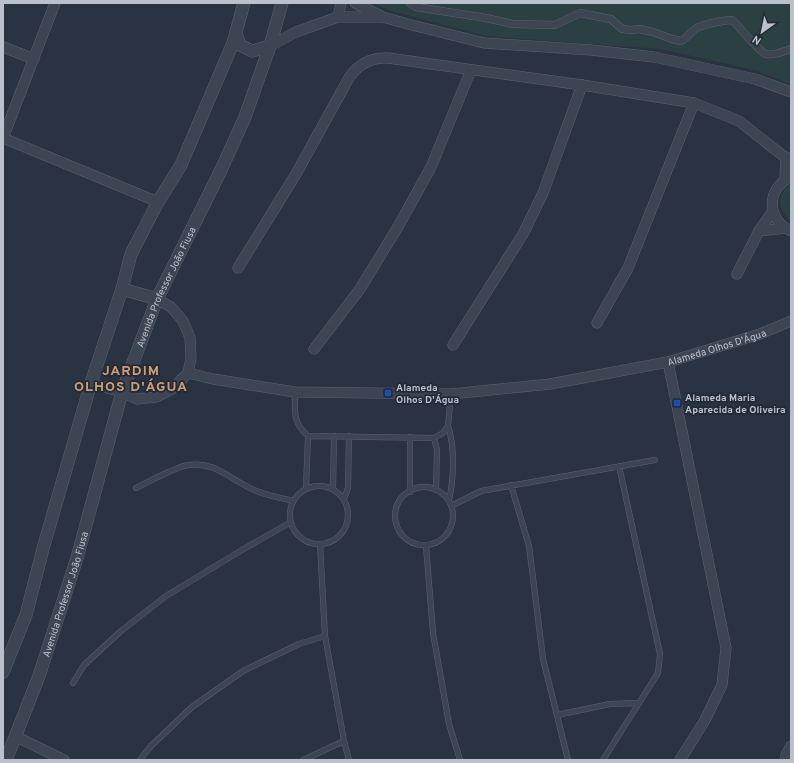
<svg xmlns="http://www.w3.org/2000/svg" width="794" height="763" viewBox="0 0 794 763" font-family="Overpass,sans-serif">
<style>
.green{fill:#2b4043}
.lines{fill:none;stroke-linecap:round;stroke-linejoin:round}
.service-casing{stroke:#5c636f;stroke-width:6}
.pedestrian-casing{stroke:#5c636f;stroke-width:8}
.minor-casing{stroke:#5c636f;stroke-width:11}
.tertiary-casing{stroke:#5c636f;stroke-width:13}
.service{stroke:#3d4552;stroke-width:5}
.pedestrian{stroke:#3d4552;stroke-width:7}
.minor{stroke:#3d4552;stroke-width:10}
.tertiary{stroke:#3d4552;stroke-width:12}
.transit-dot{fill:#1a4fb4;stroke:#222a37;stroke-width:1.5}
.labels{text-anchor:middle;stroke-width:3.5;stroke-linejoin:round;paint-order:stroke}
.street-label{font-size:10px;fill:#bbc1cc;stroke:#222a37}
.poi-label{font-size:10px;font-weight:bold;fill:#bbc1cc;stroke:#222a37;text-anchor:start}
.district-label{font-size:14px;font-weight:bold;letter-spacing:1px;fill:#d09d72;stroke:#222a37}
</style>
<rect width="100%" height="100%" fill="#293342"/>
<!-- green -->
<path class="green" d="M371,3h420v81l-36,-14 -95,-21 -174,-13 -94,-25z
M791,184v37c-13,-10 -15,-28 0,-37z"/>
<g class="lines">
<!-- service casing -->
<g class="service-casing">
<path id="service" d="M295,392c0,19 -3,30 13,44l126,2 9,-5 5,-7 3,-32
M448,426c7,20 6,54 1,74
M434,438l3,11 -1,41
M511,485l18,61 14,113 25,101
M290 515a29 29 0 1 1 58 0a29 29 0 1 1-58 0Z
M395 516a29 29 0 1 1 58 0a29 29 0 1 1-58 0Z
M136,488c13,-6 40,-22 53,-23 26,-3 38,12 59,22 14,8 30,10 45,14
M306,489l2,-53
M333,489l1,-53
M410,492v-55
M344,499l4,-11 1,-52
M451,506l30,-15 174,-31
M320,544l5,92 19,105 5,19
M426,546l7,87 16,91 11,36
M73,683l11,-18 37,-34 45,-35 76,-46 49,-28
M557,715l53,-11 28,-1
M140,760l11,-14 41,-39 51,-36 56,-27 26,-8
M303,760l41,-19
M603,760l55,-87 2,-19 -41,-188"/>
</g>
<!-- pedestrian casing -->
<g class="pedestrian-casing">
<path id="pedestrian" d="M410,3l6,4 70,11 27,6 42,1 25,-12 31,6 11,10 10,1 7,-1 14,3 19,7 9,2c6,-3 9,-8 14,-12 5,-4 30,-9 37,-9 7,6 27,32 34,34 7,2 18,-3 25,-5"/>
</g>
<!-- minor casing -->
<g class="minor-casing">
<g id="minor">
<path d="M355,3l28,14 21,6 80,20 107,7 63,7 101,22 36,13"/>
<path d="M338,17l3,-14"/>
<path d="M270,46l26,-14 42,-15h43"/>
<path d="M3,47l31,12"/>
<path d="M3,138l155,64"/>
<path d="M3,138l52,-135"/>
<path d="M791,177c-25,11 -25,43 0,54"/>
<path d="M785,179l1,-22"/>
<path d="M759,231l27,-3"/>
<path d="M238,268l58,-94 54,-98c10,-13 22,-19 38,-18l194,27 112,18 45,18 52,41"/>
<path d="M737,274l22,-43 14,-20"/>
<path d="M597,323l31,-55 66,-165"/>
<path d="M453,345l70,-111 20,-41 39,-108"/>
<path d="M314,349l46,-60 39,-64 32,-58 40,-97"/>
<path d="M668,362l58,286 -4,37 -17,35 -25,40"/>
<path id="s1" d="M188,373l25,6 82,13 156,2 99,-10 118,-22 92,-28 31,-13"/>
<path d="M91,383l31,9 15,7 19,-2 16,-8 16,-16 3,-15 -1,-20 -7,-17 -12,-14 -14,-8"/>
<path d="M15,736l49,24"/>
<path d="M786,760v-5l5,-9"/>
</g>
</g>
<!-- tertiary casing -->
<g class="tertiary-casing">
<g id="tertiary">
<path d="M236,33l4,12 12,6 18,-5"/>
<path d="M122,289l35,10"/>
<path d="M3,672l23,-57 18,-70 47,-162 31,-94 9,-35 27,-52 23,-37 52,-122 11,-40"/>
<path id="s2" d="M6,760l33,-84 38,-118 45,-166 35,-93 64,-129 24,-53 25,-71 12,-43"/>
</g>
</g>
<!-- service -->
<use href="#service" class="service"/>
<!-- pedestrian -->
<use href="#pedestrian" class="pedestrian"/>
<!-- minor -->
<use href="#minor" class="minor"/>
<!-- tertiary -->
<use href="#tertiary" class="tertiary"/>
</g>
<!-- markers -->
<g class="transit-dot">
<rect x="384" y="389" width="8" height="8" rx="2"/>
<rect x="673" y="399" width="8" height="8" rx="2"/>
</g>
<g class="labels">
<!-- street labels -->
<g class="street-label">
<text dy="4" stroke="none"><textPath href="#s2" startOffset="500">Avenida Professor João Fiusa</textPath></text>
<text dy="4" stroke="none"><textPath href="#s1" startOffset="535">Alameda Olhos D'Água</textPath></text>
<text dy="4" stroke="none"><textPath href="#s2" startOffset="176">Avenida Professor João Fiusa</textPath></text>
</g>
<!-- poi labels -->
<g class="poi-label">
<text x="396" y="391">Alameda<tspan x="396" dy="12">Olhos D'Água</tspan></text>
<text x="685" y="401">Alameda Maria<tspan x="685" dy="12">Aparecida de Oliveira</tspan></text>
</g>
<!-- district labels -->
<g class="district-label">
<text x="131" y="375">JARDIM<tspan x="131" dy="16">OLHOS D'ÁGUA</tspan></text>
</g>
</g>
<!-- border -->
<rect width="794" height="763" fill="none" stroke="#bbc1cc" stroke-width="8"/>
<!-- north arrow -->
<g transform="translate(762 32) rotate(213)" stroke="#222a37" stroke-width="3" paint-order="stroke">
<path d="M0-3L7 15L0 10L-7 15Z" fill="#bbc1cc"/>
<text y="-6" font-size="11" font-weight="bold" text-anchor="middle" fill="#bbc1cc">N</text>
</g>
</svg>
